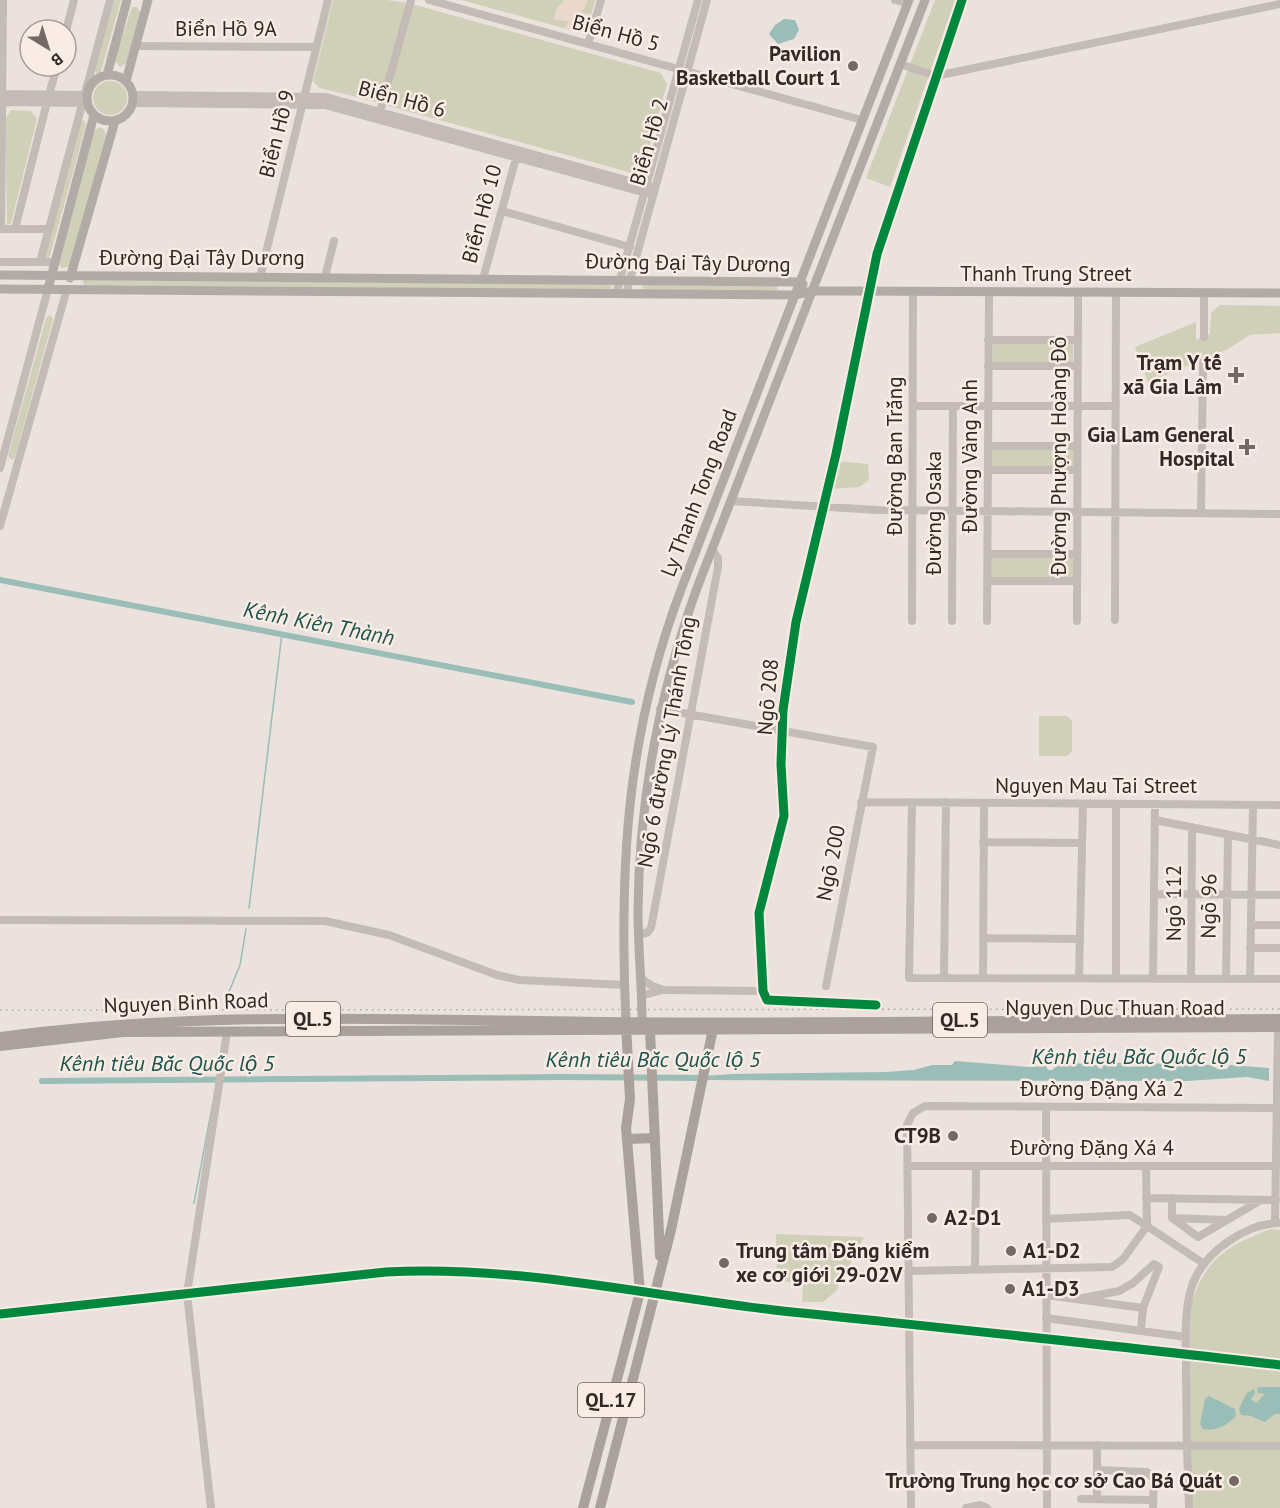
<svg xmlns="http://www.w3.org/2000/svg" width="1280" height="1508" viewBox="0 0 1280 1508" font-family="'PT Sans',sans-serif">
<style>
.green{fill:#d0cfb8}
.plaza{fill:#ead8cd}
.water{fill:#9abdb7}
.lines{fill:none;stroke-linecap:round;stroke-linejoin:round}
.stream{stroke:#9abdb7;stroke-width:1.5}
.canal{stroke:#9abdb7;stroke-width:6}
.minor{stroke:#c4bbb7;stroke-width:8}
.major{stroke:#b2aaa7;stroke-width:9}
.highway{stroke:#aaa19d;stroke-width:10}
.rail{stroke:#aba4a2;stroke-width:1.5;stroke-dasharray:1.5 4.5;stroke-linecap:butt}
.cycleway-casing{stroke:#f9ece4;stroke-width:13}
.cycleway{stroke:#00873e;stroke-width:9}
.poi-dot{fill:#746966;stroke:#f9ece4;stroke-width:2}
.labels{text-anchor:middle;stroke-width:5;stroke-linejoin:round;paint-order:stroke}
.shield{fill:#f9ece4;stroke:#6f635f;stroke-width:1.5}
.shield-label{font-size:20px;font-weight:bold;fill:#342826}
.street-label{font-size:21px;fill:#342826;stroke:#f9ece4}
.poi-label{font-size:21px;font-weight:bold;fill:#342826;stroke:#f9ece4;text-anchor:end}
.water-label{font-size:22px;font-style:italic;fill:#1c544e;stroke:#f9ece4}
</style>
<rect width="100%" height="100%" fill="#ebe2de"/>
<!-- green -->
<path class="green" d="M114,0h7l-20,71 -4,3 -2,-4z
M333,0h54l20,3 -27,100 -60,-15 -7,-6z
M461,0h134l-7,27 -10,5z
M935,0h20l-65,187 -24,-9z
M412,4l249,69 6,11 -23,83 -12,6 -247,-68z
M132,7h5l3,5 -13,51 -7,4 -6,-7z
M93 98a17 17 0 1 1 34 0a17 17 0 1 1-34 0Z
M11,110l20,1 6,8 -26,104 -4,2 -2,-105z
M84,120l2,5 -36,131 -3,3 -2,-2 35,-134z
M98,128h5l3,7 -36,131 -8,2 -3,-3 35,-134z
M83,280l528,4 1,3 -3,3 -524,-5 -2,-1z
M643,285h132l3,3 -2,3 -129,-1 -5,-2z
M1220,305l60,1v27l-30,2 -22,14 -80,33 -13,-35 61,-25v18l14,-6 1,-21z
M50,315l3,4 -38,138 -3,3 -4,-4 38,-138z
M993,343h80v20h-80z
M988,446h89v24h-89z
M837,461l31,3 1,16 -10,7 -28,2z
M988,554h89v27h-89z
M1039,716h28l5,5v30l-5,5h-28z
M1271,1229l9,1v278h-90l-1,-197c15,-51 34,-64 82,-82z
M776,1234l88,3 -28,54 -13,11h-21l1,-19 -26,-2z"/>
<!-- plaza -->
<path class="plaza" d="M564,0h24l-6,13 9,1 -3,13 -10,5 -13,-3 3,-8 -15,-1 4,-12z"/>
<!-- water -->
<path class="water" d="M784,19l11,1 4,10 -5,9 -16,5 -9,-10 6,-9z
M955,1061l74,6 17,-1 2,4h4l10,-8 35,3 1,3 4,1 1,-4 23,-3 1,4 8,1 2,-4 75,2 5,4h10l3,-4 39,3v13l-22,-4 -60,4 -488,-1 5,-4 28,-2 154,-2 28,-2 18,-5h20z
M1262,1387h18v27h-5l-10,8 -14,-6 -10,-1 -2,-7 8,-15 7,-4 1,5 -4,5 5,4 9,-9 -7,-1 -1,-5z
M1209,1396l26,13 1,7c-9,9 -20,16 -33,13l-3,-5 5,-25z"/>
<g class="lines">
<!-- stream -->
<path class="stream" d="M249,908l33,-275
M226,999l14,-34 6,-36
M194,1203l19,-101"/>
<!-- canal -->
<path class="canal" d="M0,580l632,122
M42,1081l518,-4 146,1"/>
<!-- minor -->
<path class="minor" d="M429,0l433,120
M895,0l13,3
M66,31l8,-31
M588,44l13,-44
M135,46l181,1
M900,64l36,12 344,-72
M0,94l87,1
M49,95l8,-29
M133,95l193,2 329,91
M0,102l88,1
M132,103l193,2 328,90
M380,112l31,-112
M502,211l128,36
M0,229h47
M1,229l2,-229
M15,229l32,-127
M0,262h53
M40,262l70,-262
M260,277l68,-277
M325,277l9,-36
M483,279l33,-121
M616,294l82,-294
M626,294l81,-294
M1204,337v-44
M988,340h90
M988,366h90
M913,406h203
M988,446h89
M0,468l48,-179
M988,470h89
M731,501l147,9 402,4
M1201,513l2,-151
M0,526l67,-237
M988,554h89
M988,581h89
M1115,620l1,-328
M912,621l1,-330
M952,621l1,-215
M987,621l2,-329
M1077,621l1,-329
M660,709l213,38 -47,239
M861,802l419,3
M912,802l-3,176 371,1
M1155,820l125,25
M983,842l99,1
M1154,894l126,1
M0,920l325,1 64,14 108,40 22,5 106,5
M1251,925h29
M639,934l8,-1 4,-5 67,-361v-9l-6,-8
M983,938l97,1
M1250,948h30
M641,978l11,8 12,4 99,1
M944,978l2,-176
M983,978l1,-175
M1079,978l4,-174
M1116,978v-174
M1153,978l2,-174
M1191,978l1,-151
M1226,978l2,-143
M1250,979l3,-174
M641,996l21,-6
M876,1005l-109,-5 -4,-9 -4,-78 25,-97 -3,-52 2,-54 13,-88 40,-168 41,-200 85,-254
M1046,1107l1,401
M908,1166h368
M1146,1198l130,2
M1172,1218v-20
M1046,1219l84,-4 73,48
M1226,1220l-54,-2 26,19 63,-37
M1275,1223l3,-196
M975,1270l1,-104
M909,1271l203,-4 11,-8 24,-33 -1,-60
M1046,1295l97,13 16,-41 -5,-3 -21,19 -14,8 -41,8
M0,1314l386,-42c129,-7 259,23 388,38 169,18 337,35 506,55
M1046,1318l140,19
M1141,1329l2,-21
M910,1445l370,1
M1097,1445v54
M1097,1470l50,2 7,7 -1,29
M1081,1499l72,1
M211,1508l-24,-214 40,-262
M911,1508l-4,-383 6,-12 12,-7 355,2
M966,1508l14,-3 7,3
M1189,1508c-2,-46 -3,-92 -3,-138 0,-29 -3,-59 7,-87 12,-31 53,-60 87,-60"/>
<!-- major -->
<path class="major" d="M107,75l20,-75
M87 98a23 23 0 1 1 46 0a23 23 0 1 1-46 0Z
M126,81l22,-81
M0,275l800,7 3,2
M70,278l45,-157
M0,289l795,6 17,-4h31l437,2
M48,289l46,-174
M642,1021c0,-36 -4,-73 -4,-110 1,-111 21,-218 59,-323l228,-588
M626,1022c-7,-155 0,-288 56,-435l227,-587"/>
<!-- highway -->
<path class="highway" d="M645,1025l5,5 10,226
M0,1037c200,-27 403,-17 604,-15 225,2 451,-2 676,-3
M0,1046l123,-14 1157,-5
M627,1139l28,-1
M583,1508l57,-216 -14,-164 4,-29 -4,-74
M600,1508l71,-278 42,-201"/>
<!-- rail -->
<path class="rail" d="M0,1010l1280,-1"/>
<!-- cycleway casing -->
<g class="cycleway-casing">
<path id="cycleway" d="M876,1005l-109,-5 -4,-9 -4,-78 25,-97 -3,-52 2,-54 13,-88 40,-168 41,-200 85,-254
M0,1314l386,-42c129,-7 259,23 388,38 169,18 337,35 506,55"/>
</g>
<!-- cycleway -->
<use href="#cycleway" class="cycleway"/>
</g>
<!-- markers -->
<g class="poi-dot">
<circle cx="853" cy="66" r="6"/>
<path d="M1233 366h6v6h6v6h-6v6h-6v-6h-6v-6h6z"/>
<path d="M1244 438h6v6h6v6h-6v6h-6v-6h-6v-6h6z"/>
<circle cx="953" cy="1136" r="6"/>
<circle cx="932" cy="1218" r="6"/>
<circle cx="1011" cy="1251" r="6"/>
<circle cx="724" cy="1263" r="6"/>
<circle cx="1010" cy="1289" r="6"/>
<circle cx="1234" cy="1481" r="6"/>
</g>
<g class="labels">
<!-- shield labels -->
<g class="shield">
<rect x="286" y="1002" width="54" height="34" rx="4.5"/>
<rect x="933" y="1003" width="54" height="34" rx="4.5"/>
<rect x="578" y="1383" width="66" height="34" rx="4.5"/>
</g>
<g class="shield-label">
<text x="313" y="1026">QL.5</text>
<text x="960" y="1027">QL.5</text>
<text x="611" y="1407">QL.17</text>
</g>
<!-- street labels -->
<g class="street-label">
<text x="226" y="36">Biển Hồ 9A</text>
<text transform="translate(616 33) rotate(15)" y="7">Biển Hồ 5</text>
<text transform="translate(402 99) rotate(15)" y="7">Biển Hồ 6</text>
<text transform="translate(277 134) rotate(-76)" y="7">Biển Hồ 9</text>
<text transform="translate(649 142) rotate(-74)" y="7">Biển Hồ 2</text>
<text transform="translate(482 214) rotate(-75)" y="7">Biển Hồ 10</text>
<text x="202" y="265">Đường Đại Tây Dương</text>
<text transform="translate(688 263) rotate(1)" y="7">Đường Đại Tây Dương</text>
<text x="1046" y="281">Thanh Trung Street</text>
<text transform="translate(895 456) rotate(-90)" y="7">Đường Ban Trắng</text>
<text transform="translate(970 456) rotate(-90)" y="7">Đường Vàng Anh</text>
<text transform="translate(1059 456) rotate(-90)" y="7">Đường Phượng Hoàng Đỏ</text>
<text transform="translate(699 493) rotate(-69)" y="7">Ly Thanh Tong Road</text>
<text transform="translate(934 513) rotate(-90)" y="7">Đường Osaka</text>
<text transform="translate(768 697) rotate(-85)" y="7">Ngõ 208</text>
<text transform="translate(667 742) rotate(-80)" y="7">Ngõ 6 đường Lý Thánh Tông</text>
<text x="1096" y="793">Nguyen Mau Tai Street</text>
<text transform="translate(831 863) rotate(-79)" y="7">Ngõ 200</text>
<text transform="translate(1174 903) rotate(-90)" y="7">Ngõ 112</text>
<text transform="translate(1209 906) rotate(-89)" y="7">Ngõ 96</text>
<text transform="translate(186 1003) rotate(-2)" y="7">Nguyen Binh Road</text>
<text x="1115" y="1015">Nguyen Duc Thuan Road</text>
<text x="1102" y="1096">Đường Đặng Xá 2</text>
<text x="1092" y="1155">Đường Đặng Xá 4</text>
</g>
<!-- poi labels -->
<g class="poi-label">
<text x="841" y="61">Pavilion<tspan x="841" dy="24">Basketball Court 1</tspan></text>
<text x="1222" y="370">Trạm Y tế<tspan x="1222" dy="24">xã Gia Lâm</tspan></text>
<text x="1234" y="442">Gia Lam General<tspan x="1234" dy="24">Hospital</tspan></text>
<text x="941" y="1143">CT9B</text>
<text x="944" y="1225" text-anchor="start">A2-D1</text>
<text x="736" y="1258" text-anchor="start">Trung tâm Đăng kiểm<tspan x="736" dy="24">xe cơ giới 29-02V</tspan></text>
<text x="1023" y="1258" text-anchor="start">A1-D2</text>
<text x="1022" y="1296" text-anchor="start">A1-D3</text>
<text x="1222" y="1488">Trường Trung học cơ sở Cao Bá Quát</text>
</g>
<!-- water labels -->
<g class="water-label">
<text transform="translate(319 623) rotate(11)" y="8">Kênh Kiên Thành</text>
<text x="1139" y="1064">Kênh tiêu Bắc Quốc lộ 5</text>
<text x="653" y="1067">Kênh tiêu Bắc Quốc lộ 5</text>
<text x="167" y="1071">Kênh tiêu Bắc Quốc lộ 5</text>
</g>
</g>
<!-- north arrow -->
<g transform="translate(48 48) rotate(142)"><circle r="28" fill="#f9ece4" stroke="#aa9e98" stroke-width="1.5"/>
<path d="M0-4.5L10 22L0 15L-10 22Z" fill="#746966"/>
<text y="-9" font-size="16" font-weight="bold" text-anchor="middle" fill="#342826">B</text>
</g>
</svg>
